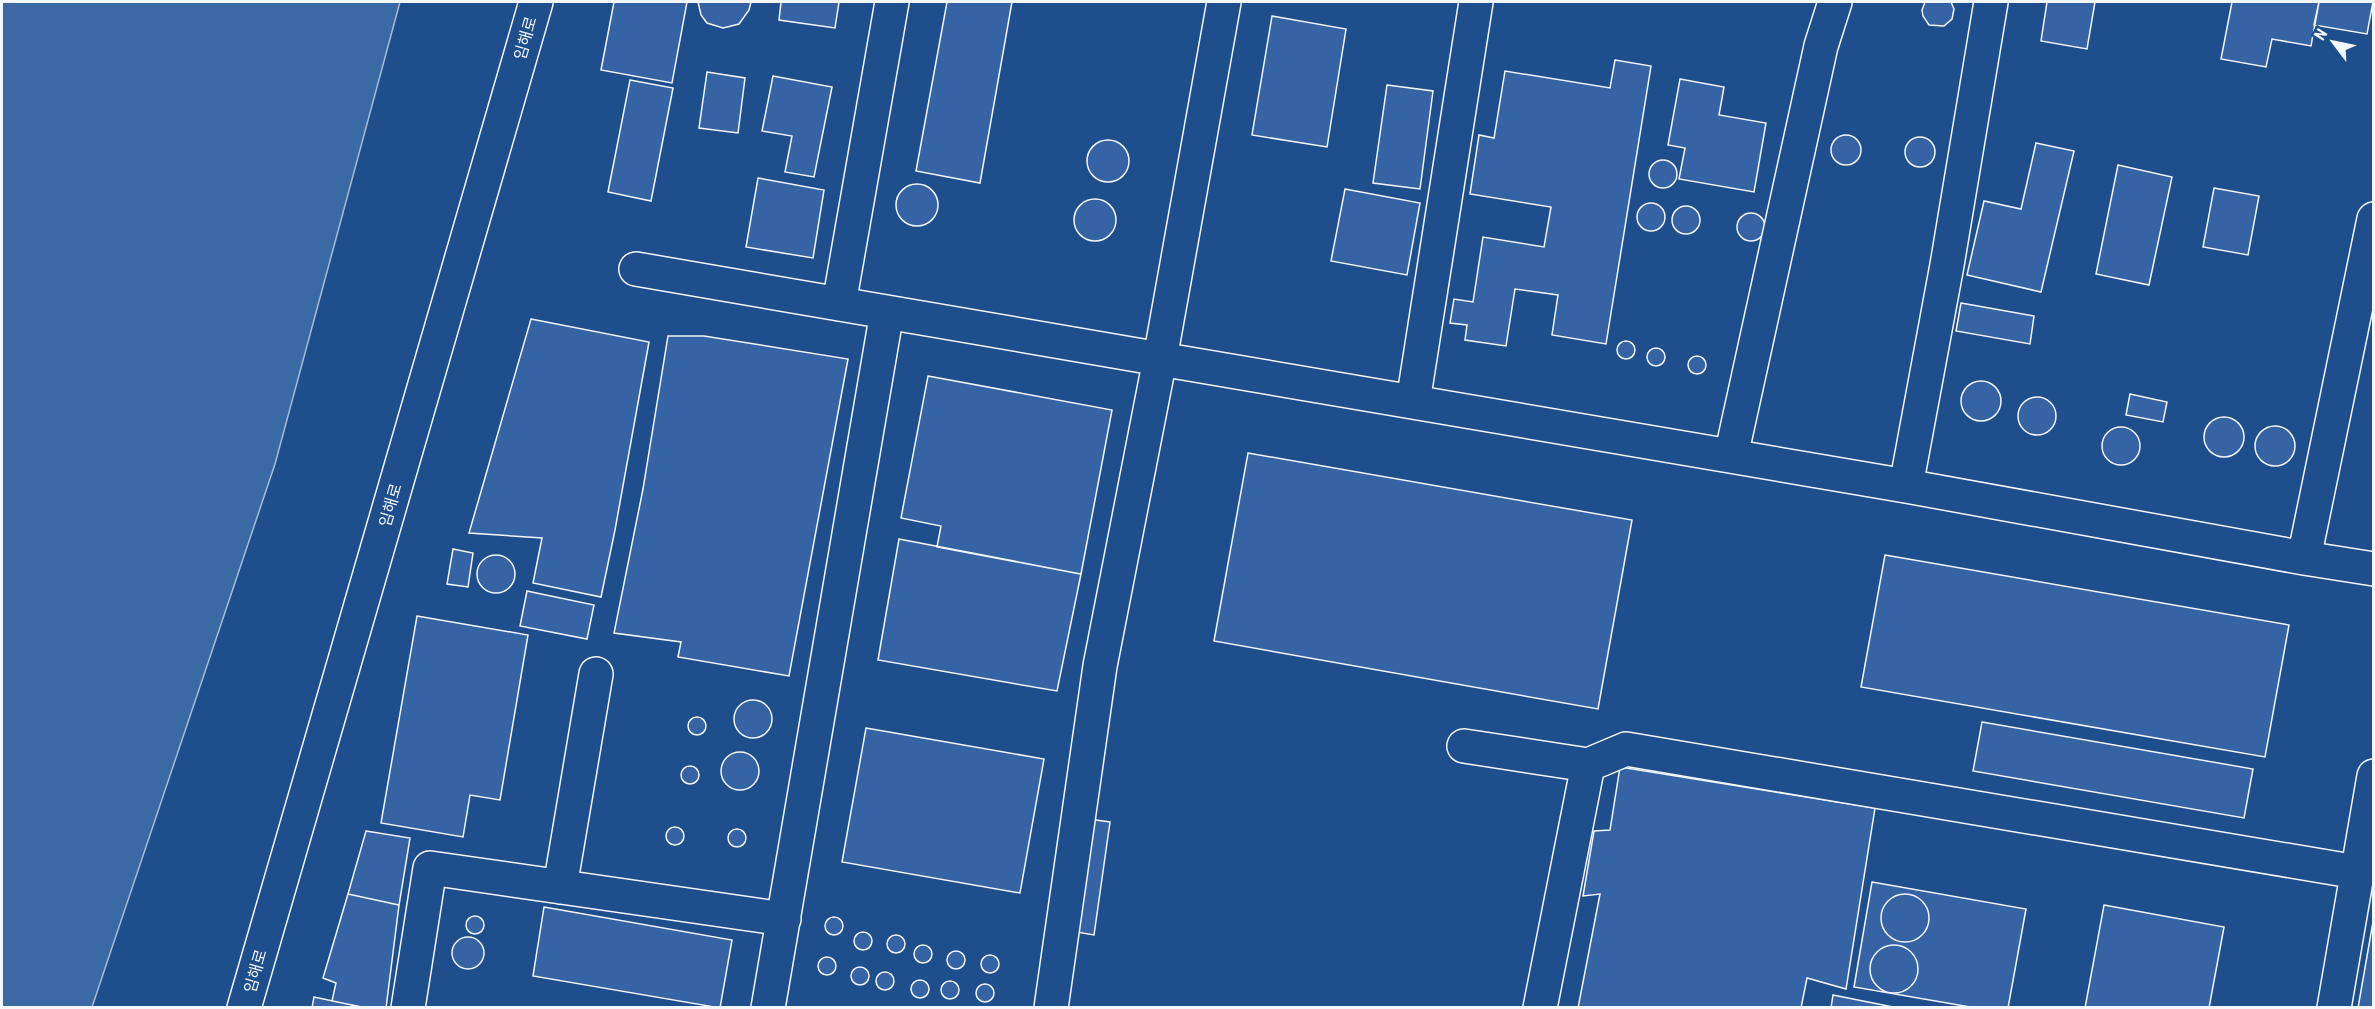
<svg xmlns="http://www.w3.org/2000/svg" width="2375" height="1009" viewBox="0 0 2375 1009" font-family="'Roboto Condensed','Noto Sans KR',sans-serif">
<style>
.water{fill:#3b69a3;stroke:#a8bbd7;stroke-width:1.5}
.building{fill:#3563a3;stroke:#f2f6ff;stroke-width:1.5}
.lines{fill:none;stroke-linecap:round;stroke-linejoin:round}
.minor-casing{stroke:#f2f6ff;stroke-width:36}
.minor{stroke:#1f4e8c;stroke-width:33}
.labels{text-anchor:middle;stroke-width:4.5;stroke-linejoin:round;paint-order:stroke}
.street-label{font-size:16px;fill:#f2f6ff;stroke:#1f4e8c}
</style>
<rect width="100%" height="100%" fill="#1f4e8c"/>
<!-- water -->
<path class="water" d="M2,2h398l-125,462 -183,543h-90z"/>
<!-- building -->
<path class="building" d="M614,2h73l-15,81 -71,-13z
M698,2h53l-2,8 -10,14 -16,4 -16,-5 -6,-8z
M781,2h58l-4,26 -56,-8z
M947,2h65l-32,181 -64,-12z
M1925,2h26l3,7 -2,10 -8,7 -15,-1 -6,-9 -1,-6z
M2047,2h48l-8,47 -46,-8z
M2232,2h87l-8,44 -39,-7 -6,28 -45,-8z
M2319,2h54l-6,32 -53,-9z
M1272,16l74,13 -19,118 -75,-12z
M1615,60l36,6 -45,278 -54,-9 6,-40 -43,-6 -9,57 -41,-6 2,-15 -17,-2 4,-24 19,3 10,-65 61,10 7,-40 -81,-13 9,-59 15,3 11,-67 105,17z
M707,72l38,6 -7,55 -39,-5z
M773,76l59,11 -18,90 -29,-5 7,-36 -30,-5z
M1680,79l44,8 -5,28 47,8 -12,69 -75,-13 6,-31 -17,-3z
M630,80l43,8 -22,113 -43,-9z
M1387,85l46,6 -13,98 -47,-6z
M1831 150a15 15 0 1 1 30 0a15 15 0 1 1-30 0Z
M1905 152a15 15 0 1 1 30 0a15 15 0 1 1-30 0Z
M1087 161a21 21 0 1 1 42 0a21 21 0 1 1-42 0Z
M2036,143l38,8 -33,141 -74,-17 17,-74 37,8z
M1649 174a14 14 0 1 1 28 0a14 14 0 1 1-28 0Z
M2118,165l54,12 -23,108 -53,-11z
M758,178l66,12 -11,68 -67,-11z
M896 205a21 21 0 1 1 42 0a21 21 0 1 1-42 0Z
M2214,188l45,8 -11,59 -45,-8z
M1345,189l75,14 -13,72 -76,-14z
M1074 220a21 21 0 1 1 42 0a21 21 0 1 1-42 0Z
M1637 217a14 14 0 1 1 28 0a14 14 0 1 1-28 0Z
M1672 220a14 14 0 1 1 28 0a14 14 0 1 1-28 0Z
M1737 227a14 14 0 1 1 28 0a14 14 0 1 1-28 0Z
M1961,303l73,13 -4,28 -74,-13z
M531,319l118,23 -34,188 -14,67 -68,-14 9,-45 -73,-5z
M668,336h36l144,23 -59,317 -111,-19 3,-15 -67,-9 29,-144z
M1617 350a9 9 0 1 1 18 0a9 9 0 1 1-18 0Z
M1647 357a9 9 0 1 1 18 0a9 9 0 1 1-18 0Z
M1688 365a9 9 0 1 1 18 0a9 9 0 1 1-18 0Z
M928,376l184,34 -31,164 -144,-27 4,-21 -40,-8z
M1961 401a20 20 0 1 1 40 0a20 20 0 1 1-40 0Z
M2130,394l37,8 -4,20 -37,-7z
M2018 416a19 19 0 1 1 38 0a19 19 0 1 1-38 0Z
M2204 437a20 20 0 1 1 40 0a20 20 0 1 1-40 0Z
M2255 446a20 20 0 1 1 40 0a20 20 0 1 1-40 0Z
M2102 446a19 19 0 1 1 38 0a19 19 0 1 1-38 0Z
M1248,453l384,67 -34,189 -384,-68z
M899,539l182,35 -24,117 -179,-31z
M453,549l20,4 -5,34 -21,-3z
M1885,555l404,70 -24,132 -404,-70z
M477 574a19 19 0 1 1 38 0a19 19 0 1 1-38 0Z
M527,591l67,14 -7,34 -67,-13z
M417,616l111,19 -28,165 -30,-5 -7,42 -82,-14z
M734 719a19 19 0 1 1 38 0a19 19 0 1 1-38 0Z
M688 726a9 9 0 1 1 18 0a9 9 0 1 1-18 0Z
M1982,722l271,47 -9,49 -271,-47z
M866,728l178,31 -24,134 -178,-31z
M721 771a19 19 0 1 1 38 0a19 19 0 1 1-38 0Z
M681 775a9 9 0 1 1 18 0a9 9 0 1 1-18 0Z
M1620,767l255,41 -29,181 -39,-11 -6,30h-223l22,-114 -17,2 11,-65 16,-1z
M1081,818l29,4 -16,113 -30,-5z
M666 836a9 9 0 1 1 18 0a9 9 0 1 1-18 0Z
M728 838a9 9 0 1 1 18 0a9 9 0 1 1-18 0Z
M366,831l44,7 -11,67 -51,-11z
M1872,882l154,27 -18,99h-32l-122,-21z
M348,894l51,11 -13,103h-19l-35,-7 4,-18 -13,-5z
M1881 918a24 24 0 1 1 48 0a24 24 0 1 1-48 0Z
M2104,905l120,22 -15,81h-124z
M544,907l188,33 -12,68 -187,-32z
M466 925a9 9 0 1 1 18 0a9 9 0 1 1-18 0Z
M2374,916v92h-16z
M825 926a9 9 0 1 1 18 0a9 9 0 1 1-18 0Z
M854 941a9 9 0 1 1 18 0a9 9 0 1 1-18 0Z
M887 944a9 9 0 1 1 18 0a9 9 0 1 1-18 0Z
M452 953a16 16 0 1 1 32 0a16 16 0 1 1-32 0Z
M914 954a9 9 0 1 1 18 0a9 9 0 1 1-18 0Z
M1870 969a24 24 0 1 1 48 0a24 24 0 1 1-48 0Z
M947 960a9 9 0 1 1 18 0a9 9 0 1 1-18 0Z
M981 964a9 9 0 1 1 18 0a9 9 0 1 1-18 0Z
M818 966a9 9 0 1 1 18 0a9 9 0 1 1-18 0Z
M851 976a9 9 0 1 1 18 0a9 9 0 1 1-18 0Z
M876 981a9 9 0 1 1 18 0a9 9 0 1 1-18 0Z
M911 989a9 9 0 1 1 18 0a9 9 0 1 1-18 0Z
M941 990a9 9 0 1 1 18 0a9 9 0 1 1-18 0Z
M976 993a9 9 0 1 1 18 0a9 9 0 1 1-18 0Z
M1833,995l65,13h-67z
M314,997l38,8v3h-40z"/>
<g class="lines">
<!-- minor casing -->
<g class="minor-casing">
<path id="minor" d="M1224,2l-64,357 746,127 398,72
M2374,219l-70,339 70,11
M636,269l524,90 -60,307 -49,342
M839,304l53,-302
M1413,402l63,-400
M1731,456l90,-410 14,-44
M1906,486l41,-221 44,-263
M1464,746l124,19 38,-16 731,123
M560,887l36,-213
M244,1008l292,-1006
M408,1008l22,-140 354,51
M768,1008l119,-696
M1540,1008l48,-243
M2334,1008l40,-232"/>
</g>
<!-- minor -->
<use href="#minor" class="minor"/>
</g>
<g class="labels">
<!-- street labels -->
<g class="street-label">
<text transform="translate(525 38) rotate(-74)" y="6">임해로</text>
<text transform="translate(390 505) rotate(-74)" y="6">임해로</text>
<text transform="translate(255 971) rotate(-74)" y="6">임해로</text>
</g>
</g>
<!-- border -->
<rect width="2375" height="1009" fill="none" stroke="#f2f6ff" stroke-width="6"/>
<!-- north arrow -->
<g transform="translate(2333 42) rotate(302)" stroke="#1f4e8c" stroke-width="4.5" paint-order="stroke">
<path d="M0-4.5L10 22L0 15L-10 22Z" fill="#f2f6ff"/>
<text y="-9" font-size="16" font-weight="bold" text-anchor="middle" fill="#f2f6ff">N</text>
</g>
</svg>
